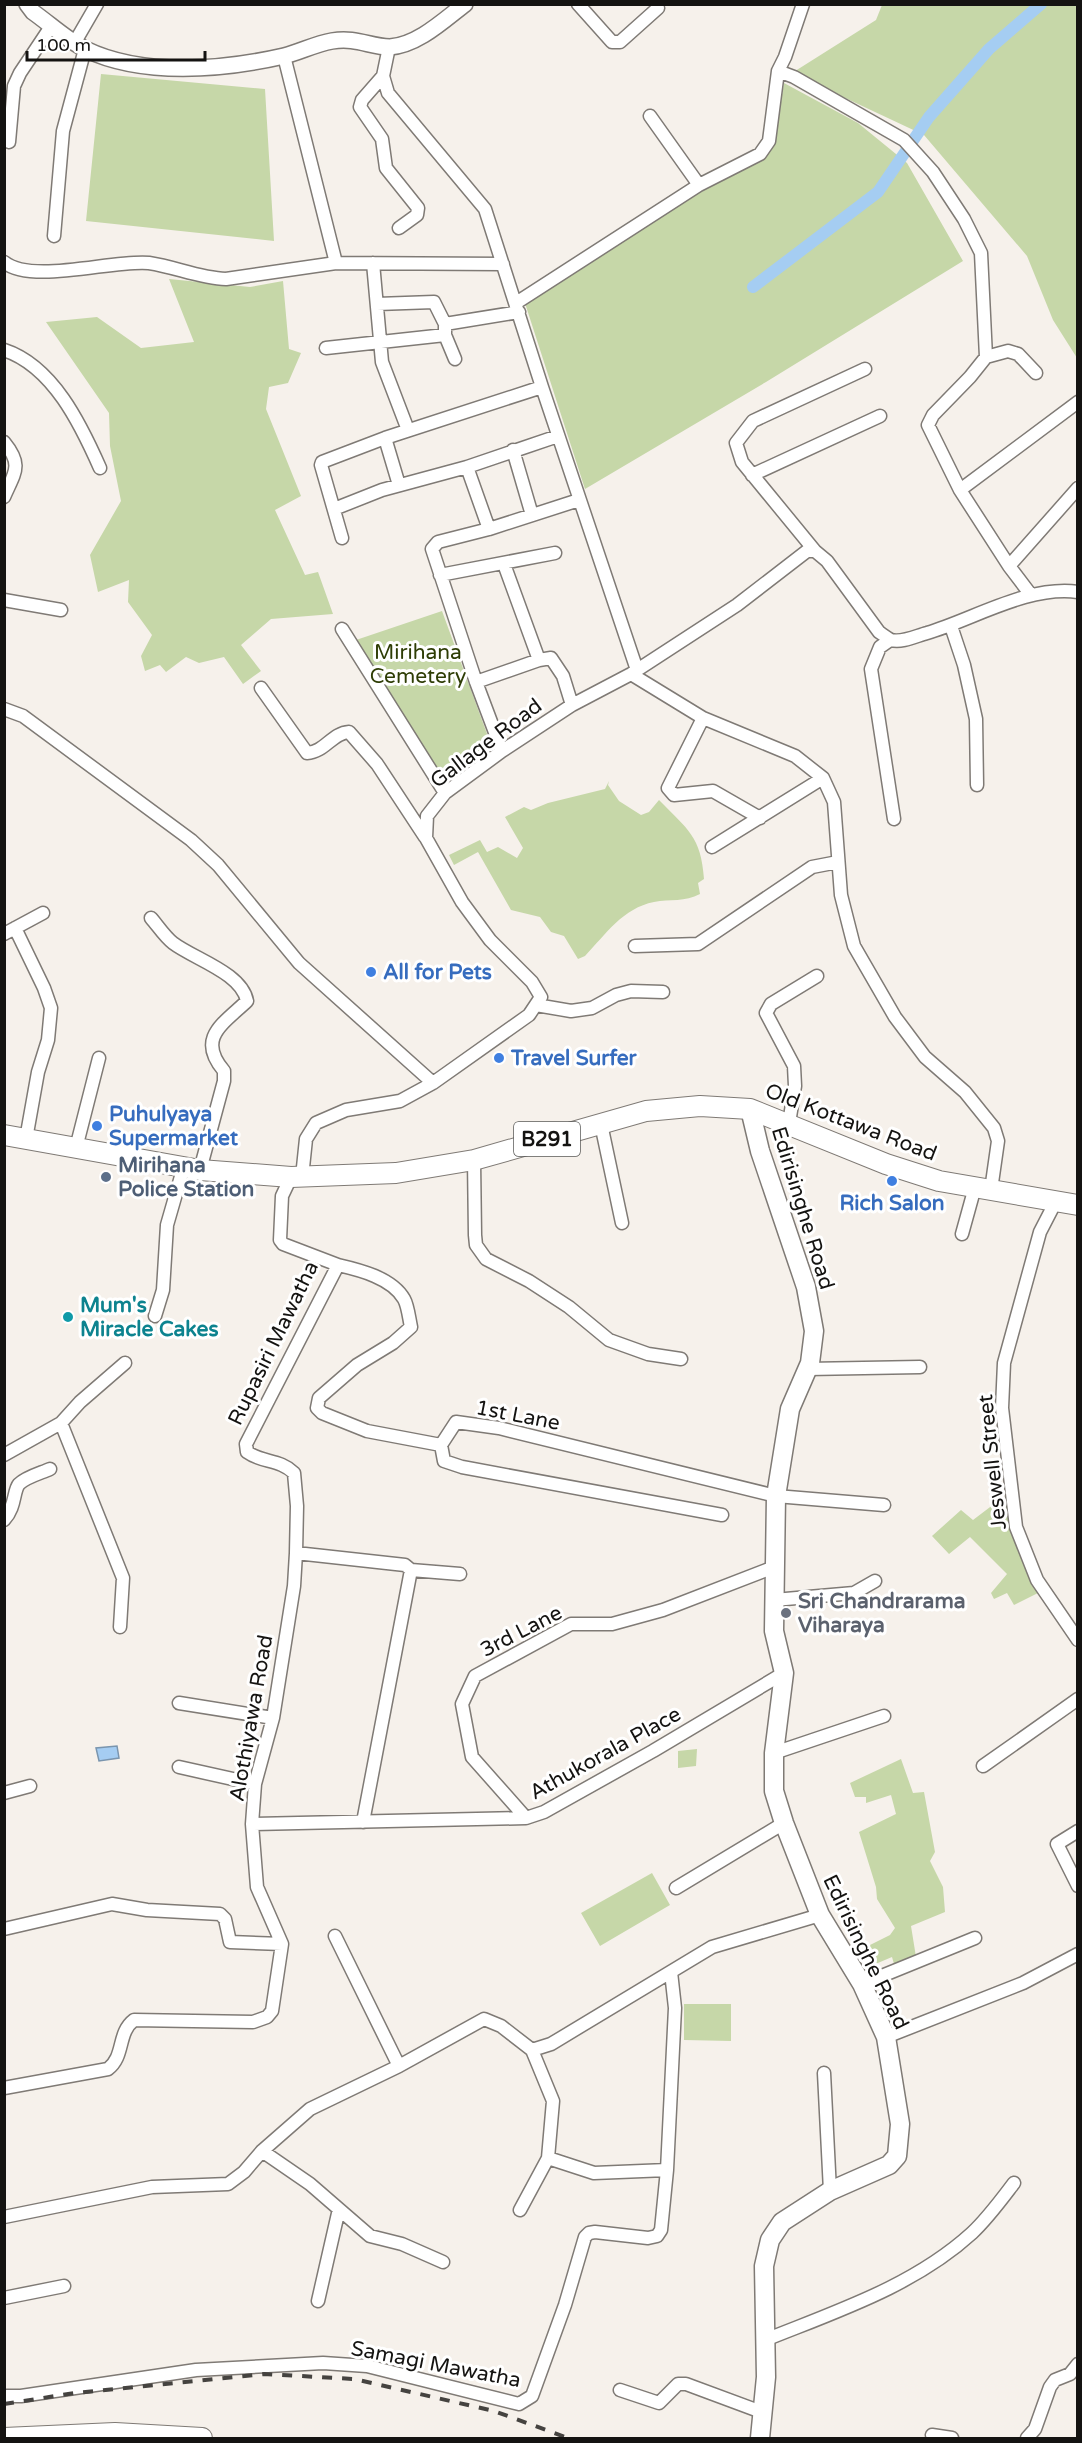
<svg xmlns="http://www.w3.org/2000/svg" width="1082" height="2443" viewBox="0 0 1082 2443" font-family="'Varela Round',sans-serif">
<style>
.green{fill:#c6d7a8}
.water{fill:#a5cdf2;stroke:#7a95ae;stroke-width:1.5}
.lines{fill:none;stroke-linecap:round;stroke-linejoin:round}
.canal{stroke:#a5cdf2;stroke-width:12}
.minor-casing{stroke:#7f7a75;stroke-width:15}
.tertiary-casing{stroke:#7f7a75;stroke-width:18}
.secondary-casing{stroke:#7f7a75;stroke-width:21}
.primary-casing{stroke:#7f7a75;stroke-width:22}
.minor{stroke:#fff;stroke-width:12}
.tertiary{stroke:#fff;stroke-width:15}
.secondary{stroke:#fff;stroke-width:18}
.primary{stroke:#fff;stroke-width:20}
.rail{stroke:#454340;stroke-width:4;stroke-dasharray:10 10;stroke-linecap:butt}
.shop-dot{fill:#3f7fe0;stroke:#fff;stroke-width:2}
.service-dot{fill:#5c6f8a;stroke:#fff;stroke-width:2}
.culture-dot{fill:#0f9aa8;stroke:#fff;stroke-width:2}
.worship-dot{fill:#6b7280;stroke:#fff;stroke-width:2}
.labels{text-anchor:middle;stroke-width:6;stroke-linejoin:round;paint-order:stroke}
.shield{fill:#fff;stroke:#5a5a58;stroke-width:1.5}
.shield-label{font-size:20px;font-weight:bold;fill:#141311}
.park-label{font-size:21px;fill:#2e3d05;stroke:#fff}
.street-label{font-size:21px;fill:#141311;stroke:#fff}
.shop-label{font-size:21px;font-weight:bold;fill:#366cbe;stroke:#fff;text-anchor:start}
.service-label{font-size:21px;font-weight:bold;fill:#4e5e75;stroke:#fff;text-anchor:start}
.culture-label{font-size:21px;font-weight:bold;fill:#0d838f;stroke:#fff;text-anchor:start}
.worship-label{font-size:21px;font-weight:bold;fill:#5b616d;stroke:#fff;text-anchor:start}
</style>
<rect width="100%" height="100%" fill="#f6f1eb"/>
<!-- green -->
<path class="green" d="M882,5h195v353l-24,-38 -26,-64 -103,-121 -132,-62 84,-53z
M101,74l164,15 9,152 -188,-20z
M784,83l74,40 49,40 56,98 -197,121 -181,107 -62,-192 251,-154z
M169,279l81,8 33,-6 6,68 12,4 -13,30 -19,4 -3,22 35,87 -26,14 30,65 13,-3 15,42 -62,5 -30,26 20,26 -18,13 -19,-27 -25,6 -13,-6 -20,15 -6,-7 -15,6 -4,-15 11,-21 -24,-33 1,-22 -31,12 -8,-37 31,-54 -11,-55 -1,-33 -63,-91 51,-5 44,31 53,-6z
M442,611l48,131 -47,38 -87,-140z
M609,781l-1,4 11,16 22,14 8,-3 10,-12c29,30 42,36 45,79l-6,4 2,11c-15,8 -30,5 -46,8 -31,6 -48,32 -69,54l-7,3 -14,-23 -13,-4 -11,-15 -29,-7 -33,-58 -24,13 -5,-10 31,-15 7,12 11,-5 19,11 6,-10 -18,-31 19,-10 7,3 17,-7 57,-14z
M998,1501l11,4 31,87 -26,13 -7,-12 -13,6 -3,-6 16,-19 -37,-37 -21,17 -17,-18 29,-26 12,10z
M697,1749l-1,17 -18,2v-17z
M901,1759l12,34 11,-1 11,60 -5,9 13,26 2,25 -34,14 5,31 -22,7 -2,-7 -26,11 -6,-18 30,-15 5,-7 -18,-29 -1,-12 -17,-55 37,-18 -5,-19 -25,8v-6h-11l-5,-14z
M652,1873l18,32 -70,41 -19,-33z
M684,2004h47v37l-47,-1z"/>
<!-- water -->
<path class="water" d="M117,1746l2,12 -20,3 -3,-13z"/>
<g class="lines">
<!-- canal -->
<path class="canal" d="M753,287l125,-95 51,-75 60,-68 52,-45"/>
<!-- minor casing -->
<g class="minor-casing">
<path id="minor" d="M578,4l34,38h8l38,-34
M75,42l22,-38
M389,47l-6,29 5,17 97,116 57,178 95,283
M284,56l52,207
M778,71l16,6 110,63 29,32 31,47 17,34 5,104
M383,76l-21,24 -2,7 22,32 4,29 32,40 -1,7 -18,13
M650,116l49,69
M9,142l5,-56 6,-13 32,-48
M54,236l9,-105 22,-82
M4,262c28,23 111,-3 145,1 27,4 50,15 77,16l110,-16 167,1
M373,263l9,99 26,68
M516,303l183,-118 61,-31 9,-13 9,-70 7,-14 18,-53
M377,304l57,-2 11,22v11l10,24
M445,324l74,-12
M326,348l119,-13
M4,350c49,16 77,75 96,118
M865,369l-112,52 -17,22 6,19 73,89 12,10 52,71c3,2 8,6 12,8 11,3 25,-4 36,-7 47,-14 101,-48 151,-41
M385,438l14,47
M4,442c19,23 11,30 0,55
M513,450l19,65
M467,467l22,62
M752,475l128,-59
M960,490l118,-88
M334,509l48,-19 85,-23 91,-31
M342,538l-21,-73 1,-3 63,-24 157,-51
M504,564l35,96
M1009,566l69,-78
M440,575l115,-22
M1031,595l-22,-29 -49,-76 -32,-65 5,-10 37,-38 16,-20 22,-6 10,3 18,19
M4,600l57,10
M951,626l13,39 12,54 1,66
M342,629l103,164
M890,640l-10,7 -9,22 23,150
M631,674l72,44 92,38 28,22 11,24 7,93 13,51 41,71 30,40 40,35 29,36 4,13 -7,49
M476,682l63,-22 12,-2 12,18 9,29
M261,688l46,65c18,-1 25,-20 42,-21l28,32 48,73
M4,709l19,7 168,124 27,25 81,98 134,120
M703,718l-35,70 6,7 39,-4 47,27
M502,751l-26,-69 -44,-133 6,-7 51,-13 90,-29
M712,847l111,-69
M151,918c7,8 14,19 22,25 21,16 69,30 74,58 -24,23 -51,37 -23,70v10l-24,89
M15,928l29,60 7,20 -3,32 -10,32 -12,67
M4,934l39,-21
M635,946l63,-2 114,-77 26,-5
M536,1005l35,6 21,-3 24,-13 15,-4 32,1
M789,1123l6,-37 -1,-20 -28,-53 5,-9 46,-28
M601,1124l21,99
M76,1148l23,-90
M474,1160l1,75 1,10 10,14 43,22 40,26 40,33 39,14 33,5
M291,1177l-9,19 -2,44 3,4 55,21 -92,179 1,8c15,11 33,7 47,21l3,33 -1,47 109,12 6,5 -48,252
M302,1177l4,-38 10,-16 30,-13 54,-9 33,-18 96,-68 12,-18 -9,-15 -42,-42 -28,-38 -36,-64 1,-22 18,-23 57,-42 70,-46 59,-31 106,-69 70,-54h8
M1056,1201l-16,31 -36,131 -2,45 14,119 21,53 41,60
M962,1234l13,-47
M338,1265c22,5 54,13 66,34 4,7 5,19 7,28l-18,16 -36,22 -38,33 -2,10 5,5 45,18 74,14 15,-23 43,6 277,68 108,9
M155,1316l8,-26 4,-65 17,-59
M807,1369l113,-2
M61,1423l62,155 -3,49
M441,1445l3,16 18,6 260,48
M4,1455l57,-32 19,-21 45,-39
M4,1520c12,-13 9,-29 15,-36 7,-7 22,-11 31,-15
M411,1570l49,4
M774,1600l80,-7 21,-12
M179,1703l94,15
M774,1753l110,-37
M983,1766l95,-67
M179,1767l76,17
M4,1793l26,-7
M526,1818l-54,-61 -10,-53 13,-28 96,-52h41l51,-14 114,-44
M252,1824l274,-6 18,-6 109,-61 131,-78
M1078,1831l-21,13 21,42
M676,1888l108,-65
M4,1929l108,-25 35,6 73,4 5,5 5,23 52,2
M335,1936l64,130
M862,1984l113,-46
M886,2037l137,-54 55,-29
M824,2073l6,118
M4,2088l104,-19c17,-13 9,-36 26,-49l119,2 14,-5 5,-6 10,-67 -25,-57 -5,-63 3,-40 18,-66 21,-132 2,-33
M262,2151l48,33 60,52 32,8 41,18
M548,2158l46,15 73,-3
M520,2210l28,-52 5,-57 -21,-51
M4,2217l148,-30 76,-3 16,-12 18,-21 48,-42 89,-43 85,-47 17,7 31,24 19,-6 161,-97 108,-32
M4,2298l60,-12
M318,2301l21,-92
M765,2340c72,-29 149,-54 207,-107 16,-15 29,-33 42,-50
M620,2390l39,13 19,-19h8l78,29
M4,2396h17l175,-26 127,-7 44,3 152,38 13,-8 33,-91 20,-68 4,-4 6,-1 53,6 9,-2 4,-6 6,-60 8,-162 -4,-36
M932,2435l20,3
M1027,2438l8,-9 15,-42 5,-7 15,-6 8,-10"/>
</g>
<!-- tertiary casing -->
<g class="tertiary-casing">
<path id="tertiary" d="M27,4l6,8c17,12 34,28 52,37 57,28 138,21 199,7 16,-4 31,-12 48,-15 25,-4 38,6 58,6 28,-2 54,-27 75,-43"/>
</g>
<!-- secondary casing -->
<g class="secondary-casing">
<path id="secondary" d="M750,1109l10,42 46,136 8,44 -4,32 -20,46 -14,87 -2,135 10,42 -10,80v38l10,32 36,92 42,69 24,53 14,87 -3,32 -8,9 -59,26 -48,31 -12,18 -6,26 2,111 -6,61"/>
</g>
<!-- primary casing -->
<g class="primary-casing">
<path id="primary" d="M4,1135l196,35 91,7 105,-4 78,-13 172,-49 54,-5 50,3 136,55 53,17 139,24
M4,2438l111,-5 87,5"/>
</g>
<!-- minor -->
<use href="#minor" class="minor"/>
<!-- tertiary -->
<use href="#tertiary" class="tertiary"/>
<!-- secondary -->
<use href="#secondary" class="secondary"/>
<!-- primary -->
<use href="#primary" class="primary"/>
<!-- rail -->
<path class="rail" d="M4,2404l71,-11 189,-19 90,5 140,32 74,27"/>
</g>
<!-- markers -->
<g class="shop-dot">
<circle cx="371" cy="972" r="6"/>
<circle cx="499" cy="1058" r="6"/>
<circle cx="97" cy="1126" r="6"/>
<circle cx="892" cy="1181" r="6"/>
</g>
<circle class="service-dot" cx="106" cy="1177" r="6"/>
<circle class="culture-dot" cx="68" cy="1317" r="6"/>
<circle class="worship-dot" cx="786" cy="1613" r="6"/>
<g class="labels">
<!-- shield labels -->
<rect class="shield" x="514" y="1122" width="66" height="34" rx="4.5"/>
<g class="shield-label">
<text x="547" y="1146">B291</text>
</g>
<!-- park labels -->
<g class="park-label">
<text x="418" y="659">Mirihana<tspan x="418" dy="24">Cemetery</tspan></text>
</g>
<!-- street labels -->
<g class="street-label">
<text transform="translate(486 743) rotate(-37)" y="7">Gallage Road</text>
<text transform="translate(851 1122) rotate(21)" y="7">Old Kottawa Road</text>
<text transform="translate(803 1208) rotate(73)" y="7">Edirisinghe Road</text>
<text transform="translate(273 1343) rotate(-64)" y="7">Rupasiri Mawatha</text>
<text transform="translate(518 1415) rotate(11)" y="7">1st Lane</text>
<text transform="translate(992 1462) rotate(-96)" y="7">Jeswell Street</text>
<text transform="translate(521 1631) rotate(-27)" y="7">3rd Lane</text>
<text transform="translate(251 1718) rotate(-80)" y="7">Alothiyawa Road</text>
<text transform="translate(605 1753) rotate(-29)" y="7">Athukorala Place</text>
<text transform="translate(866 1952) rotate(64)" y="7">Edirisinghe Road</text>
<text transform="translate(436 2364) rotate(11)" y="7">Samagi Mawatha</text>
</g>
<!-- shop labels -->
<g class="shop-label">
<text x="383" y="979">All for Pets</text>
<text x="511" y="1065">Travel Surfer</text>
<text x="109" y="1121">Puhulyaya<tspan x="109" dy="24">Supermarket</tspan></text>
<text x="892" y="1210" text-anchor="middle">Rich Salon</text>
</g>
<!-- service labels -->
<g class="service-label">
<text x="118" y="1172">Mirihana<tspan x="118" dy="24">Police Station</tspan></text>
</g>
<!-- culture labels -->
<g class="culture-label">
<text x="80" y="1312">Mum's<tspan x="80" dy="24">Miracle Cakes</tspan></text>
</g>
<!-- worship labels -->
<g class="worship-label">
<text x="798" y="1608">Sri Chandrarama<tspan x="798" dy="24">Viharaya</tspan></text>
</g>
</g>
<!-- border -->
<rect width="1082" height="2443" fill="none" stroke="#141311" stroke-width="12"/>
<!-- scale -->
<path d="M27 51v9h178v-9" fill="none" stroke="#141311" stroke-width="3"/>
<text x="36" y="51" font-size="18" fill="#141311" stroke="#ffffff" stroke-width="4.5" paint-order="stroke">100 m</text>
</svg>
